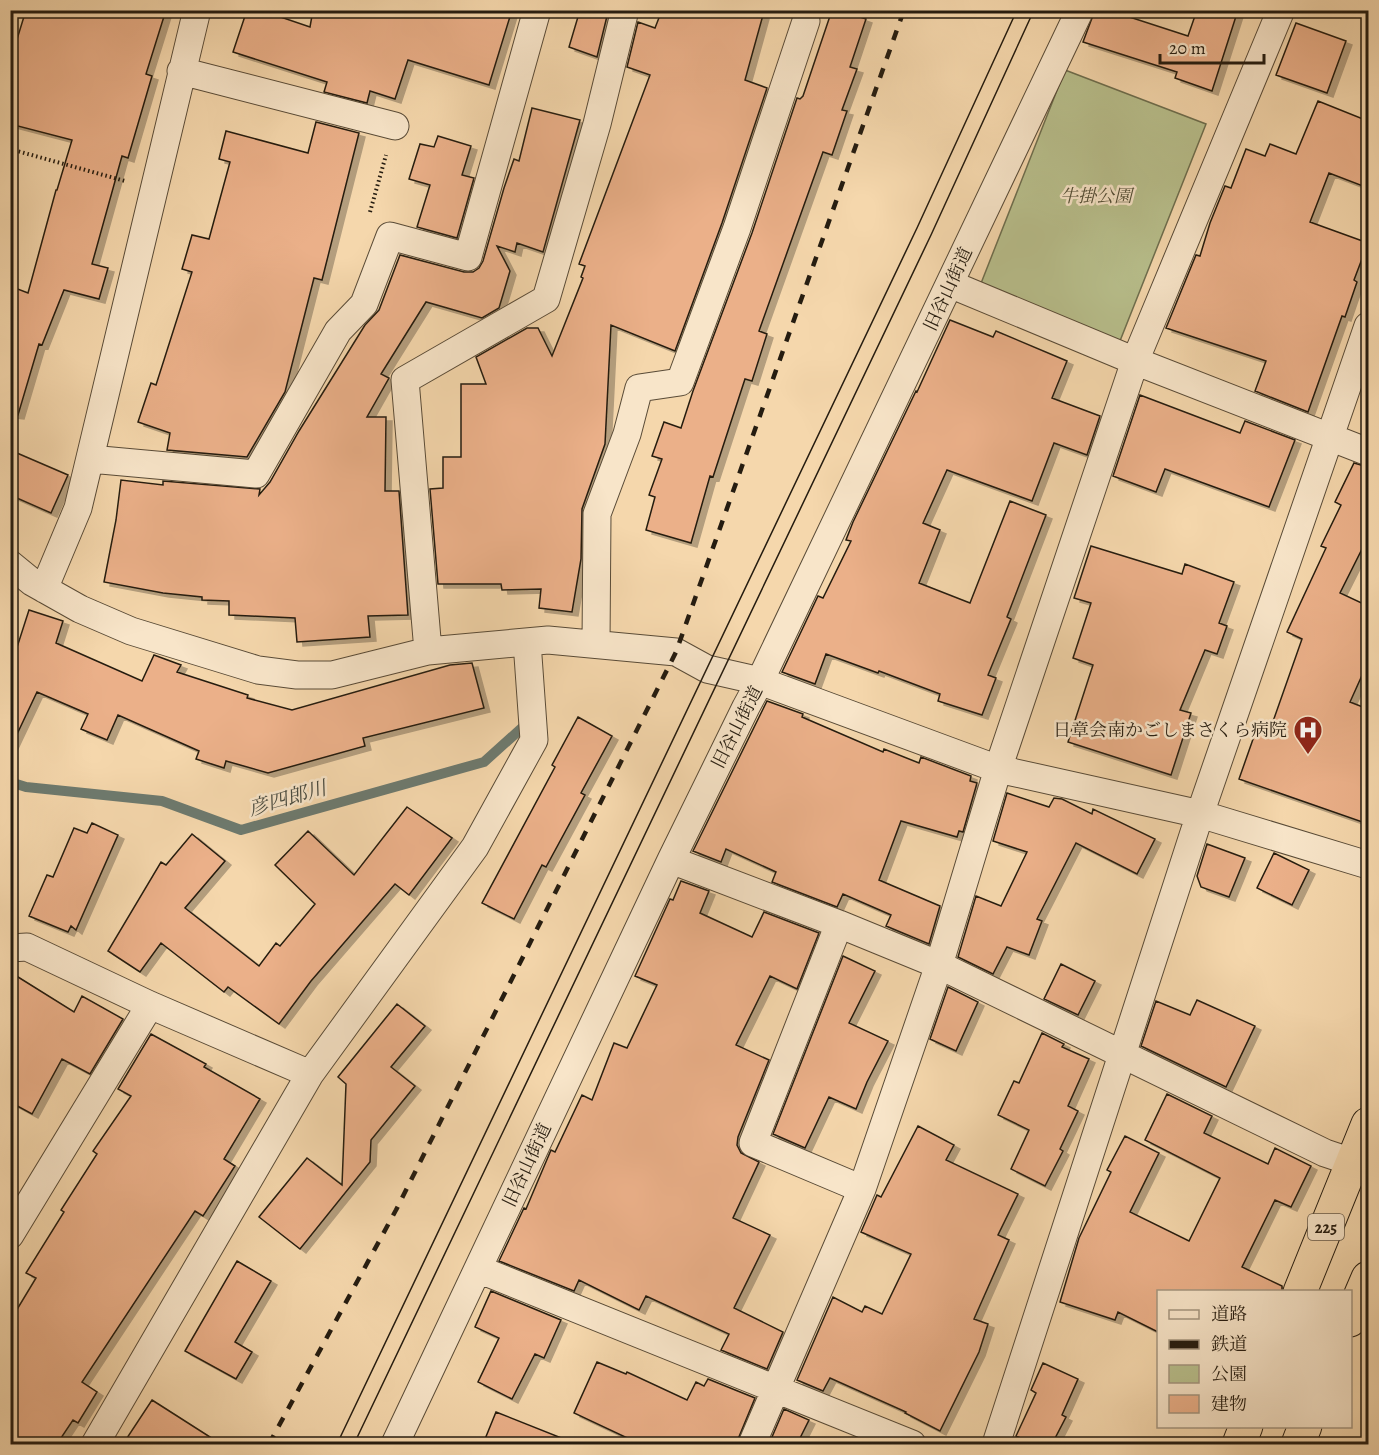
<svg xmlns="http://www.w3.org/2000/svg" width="1379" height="1455" viewBox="0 0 1379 1455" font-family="Alegreya,'Noto Serif JP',serif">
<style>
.green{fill:#b8bf8c;stroke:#6e6e4e;stroke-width:1.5}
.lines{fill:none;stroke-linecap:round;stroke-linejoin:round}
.stream{stroke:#6d7a6f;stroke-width:10}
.building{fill:#ebb089;stroke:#251c10;stroke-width:1.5;filter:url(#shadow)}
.street-casing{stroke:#594b37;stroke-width:29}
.highway-casing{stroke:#251c10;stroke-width:35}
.path{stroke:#251c10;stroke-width:4;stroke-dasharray:1.5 3;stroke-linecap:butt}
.street{stroke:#f8e5c9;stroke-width:27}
.highway{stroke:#f5d7ac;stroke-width:33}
.tram{stroke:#251c10;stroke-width:1.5}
.rail{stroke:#251c10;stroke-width:4.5;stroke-dasharray:10 10;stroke-linecap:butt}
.labels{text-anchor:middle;stroke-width:5;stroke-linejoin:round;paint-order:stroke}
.shield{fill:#f8e5c9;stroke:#645848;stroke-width:1.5}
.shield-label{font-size:16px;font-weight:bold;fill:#251c10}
.park-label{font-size:18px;font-style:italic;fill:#514d35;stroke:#f8e5c9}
.street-label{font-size:18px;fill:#251c10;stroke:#f8e5c9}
.poi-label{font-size:18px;fill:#251c10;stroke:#f8e5c9;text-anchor:end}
.water-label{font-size:20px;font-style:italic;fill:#494b40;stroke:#f8e5c9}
</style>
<defs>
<filter id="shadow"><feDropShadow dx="6" dy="4" stdDeviation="0" flood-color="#0004"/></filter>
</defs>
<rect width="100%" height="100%" fill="#f5d7ac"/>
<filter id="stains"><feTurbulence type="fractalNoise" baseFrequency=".00333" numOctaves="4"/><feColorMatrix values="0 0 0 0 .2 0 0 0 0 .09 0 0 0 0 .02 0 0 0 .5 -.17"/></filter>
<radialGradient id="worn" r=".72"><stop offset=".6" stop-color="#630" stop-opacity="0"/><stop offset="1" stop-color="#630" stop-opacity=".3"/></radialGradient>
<!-- green -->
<path class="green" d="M1065,70l141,54 -90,227 -140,-55z"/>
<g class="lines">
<!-- stream -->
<path class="stream" d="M10,782l16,5 136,14 79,29 243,-68 40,-36"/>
</g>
<!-- building -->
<path class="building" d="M26,10h140l-20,64 6,2 -24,82 -6,-2 -30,108 16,4 -9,31 -35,-9 -22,55 -3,-1 -21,71 -8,-1v-128l18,7 28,-103h1l15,-50 -62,-16v-62z
M247,10h13l50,17 3,-17h199l-23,75 -81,-25 -13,39 -25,-8 -3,12 -43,-11 3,-10 -94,-30z
M580,10l28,2 -11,45 -28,-10z
M662,10h85l16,5 -18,65 22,8 -45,135 -47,128 -64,-26 -6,119 -23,65 -1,50 -9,53 -33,-4 2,-19 -39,1 -1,-6h-63l-8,-95 13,-1v-31h18v-73h25l-10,-27 51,-29h11l14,28 31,-78 -2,-1 4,-11 -6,-2 71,-189 -23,-8 11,-45 17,6z
M832,10h8l26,9 -16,48 7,2 -15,41 5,1 -15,44 -9,-3 -64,179 8,3 -15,47 -7,-2 -32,98 -3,-1 -19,67 -45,-13 9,-33 -6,-2 13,-36 -10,-3 12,-34 17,6 12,-37 59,-158 45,-135 3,1 3,-3z
M1095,10h13l80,26 9,-26h41l-26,81 -37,-13 2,-6 -94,-30z
M1296,23l50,18 -19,52 -51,-18z
M1318,101l50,20v67l-39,-15 -19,49 58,21 -14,37 3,2 -12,35 -3,-1 -34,96 -53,-21 11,-30 -100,-33 30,-73 4,1 10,-33 15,-37 6,2 15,-39 19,7 5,-12 26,10z
M532,108l48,12 -37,132 -26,-9 -2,9 -18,-6 13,25 -11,37 -17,10 -56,-16 -45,72 8,4 -22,39h19l-1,74h14l9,124 -40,1 2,21 -73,5 -2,-24 -66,-3v-14l-27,-1v-3l-39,-4 -59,-11 12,-62 5,-40 42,5v-4l97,8 -1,6 11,-13 29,-51 66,-106 14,-15 21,-55 64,17h9l6,-4 4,-7 21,-73 10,-29 5,2z
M316,122l43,11 -37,147 -8,-2 -29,114 -38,65 -80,-7 3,-17 -32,-11 13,-39 5,2 36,-113 -10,-3 10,-34 17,4 21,-77 -11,-3 7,-28 82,22z
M438,136l33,10 -9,29 12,3 -17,60 -40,-11 13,-42 -21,-6 11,-35 14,3z
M950,320l43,17 3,-6 71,30 -15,37 48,18 -13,39 -33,-12 -22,58 -85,-31 -24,53 17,7 -21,53 51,20 40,-102 36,14 -39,102 4,2 -23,56 8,3 -14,37 -44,-14 2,-7 -61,-23 -1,2 -52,-19 -11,30 -33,-12 36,-76 5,2 28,-57 -5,-1 7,-18 63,-131 1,1z
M1140,395l100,38 5,-12 50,19 -26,67 -104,-38 -9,23 -43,-16z
M10,450l58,25 -17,38 -41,-18z
M1354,463l14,4v70l-28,56 28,13v56l-18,40 18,7v115l-129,-45 19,-54 12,5 32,-91 -15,-7 39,-84 -5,-2 20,-41 -6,-3z
M1091,546l91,28 3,-10 49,18 -15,41 8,3 -10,28 -12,-4 -25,60 11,3 -20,62 -103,-33 25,-77 -20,-7 18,-55 -17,-5z
M29,610l34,11 -7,22 86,38 12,-26 27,10 -4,7 71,23 -1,3 45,12 158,-45 22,-2 12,45 -121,30 2,8 -97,27 -42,-12 -2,7 -28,-9 3,-8 -81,-36 -11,25 -26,-11 7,-15 -51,-22 -27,57v-80z
M767,701l36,13 -1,3 81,35 1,-3 35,14 2,-6 50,19 -1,5 7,2 -14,49 -4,-1 -2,6 -56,-16 -22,59 61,26 -11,38 -43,-18 5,-11 -48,-21 -6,13 -65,-25 4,-10 -50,-23 -5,13 -28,-11z
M578,717l34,19 -31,57 4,2 -39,72 -4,-2 -28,54 -32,-16 73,-136 -3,-2z
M1007,793l42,14 5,-9 8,1 30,15 1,-5 62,30 -18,35 -61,-31 -39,76 5,2 -13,34 -22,-8 -14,27 -35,-17 18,-61 25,10 26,-54 -34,-11z
M407,807l45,31 -43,57 -14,-11 -84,97 -32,43 -51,-37 -4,5 -63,-49 -21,29 -32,-21 53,-89 5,3 26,-31 33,27 -40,47 74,58 17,-23 4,3 35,-42 -40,-39 33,-34 46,44z
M92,823l26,12 -42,95 -5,-4 -3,6 -39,-16 18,-41 6,2 21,-49 13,5z
M1207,844l38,14 -16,39 -28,-10 -4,-11z
M1274,853l35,17 -17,35 -35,-17z
M681,881l28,10 -9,22 52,24 12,-25 55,21 -22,56 -27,-13 -34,69 33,15 -31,77 -1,8 4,8 18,9 -26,56 37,17 -36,73 49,24 -16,37 -46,-19 8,-16 -83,-38 -7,14 -60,-30 -5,11 -75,-30 25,-53 2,1 25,-59 4,2 27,-57 10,5 22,-57 13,5 30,-63 -22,-9 35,-77 3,1z
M843,956l32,15 -26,52 39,18 -21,41 -11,27 -27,-12 -24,51 -32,-14z
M1061,964l34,17 -17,34 -34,-16z
M10,972l64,40 8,-16 41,23 -33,55 -28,-15 -30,55 -22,-12z
M948,987l30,15 -22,49 -26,-12z
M1197,1000l58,26 -29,61 -85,-41 15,-45 34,14z
M397,1004l28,22 -34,41 24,19 -44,54 -1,22 -70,87 -41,-32 48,-59 35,27 4,-101 -8,-7z
M1042,1033l22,11 -2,3 27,12 -21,47 10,5 -18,38 3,2 -18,35 -34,-17 18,-39 -31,-15 16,-34 5,2z
M151,1034l55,30 -2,3 56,32 -36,60 11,7 -32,50 -8,-5 -113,171 15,10 -19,31 -5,-3 -16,24h-31l-16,-9v-114l26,-43 -10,-5 38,-61 -3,-2 36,-56 -4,-3 38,-55 -13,-7z
M1167,1094l45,22 -8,17 64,31 7,-16 36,18 -20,41 -16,-7 -33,67 40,19v6h-124v40l-40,-20 -3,8 -55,-18 19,-64 32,-66 -4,-2 18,-34 34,17 -29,59 59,29 31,-63 -75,-38z
M918,1126l36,19 -8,15 72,34 -20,41 11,5 -35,79 14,5 -9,28 -39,79 -35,-18 1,-1 -76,-34 -7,13 -26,-11 36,-83 29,15 3,-6 17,8 29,-60 -50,-22 16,-37 4,2z
M237,1261l34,20 -36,61 17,10 -16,27 -51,-28z
M491,1291l70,29 -17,38 -9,-4 -23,45 -34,-17 21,-44 -24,-11z
M597,1362l29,12 1,-2 60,28 9,-18 8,4 4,-7 47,19 -19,46h-96l-66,-31z
M1043,1363l35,16 -16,36 4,2 -14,27h-18l-18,-8 20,-43 -5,-3z
M152,1400l69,44h-98z
M784,1409l25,11 -12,24h-28z
M496,1412l78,31v1h-91z"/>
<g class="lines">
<!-- street casing -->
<g class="street-casing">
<path id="street" d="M181,71l214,55
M950,284l185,77 233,91
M90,459l166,15 82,-143 26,-27 26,-68 78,21 69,-247
M10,564l22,18 48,27 51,22 127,39 39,5h35l96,-24 120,-11 128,12 31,17 53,12 238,88 202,45 168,51
M44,589l34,-81 119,-498
M596,644l1,-130 30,-80 12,-46 41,-6 57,-154 69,-207
M428,651l-23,-271 141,-81 51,-175 28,-114
M671,860l168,64 100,41 386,188 27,9
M839,924l-86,219 109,46
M10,948l17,-1 123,58 160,69
M10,1235l140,-230
M478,1269l434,175
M95,1444l215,-370 165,-227 59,-107 -7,-98
M395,1444l276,-584 75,-153 14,-26 320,-671
M752,1444l110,-255 77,-224 59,-196 137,-408 146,-351
M996,1444l204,-630 168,-488"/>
</g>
<!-- highway casing -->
<g class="highway-casing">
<path id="highway" d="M1300,1292l68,-168
M1350,1320l18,-42
M1239,1444l7,-18
M1298,1444l7,-18"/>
</g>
<!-- path -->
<path class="path" d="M10,149l115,32
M370,212l16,-57"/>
<!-- street -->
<use href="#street" class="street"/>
<!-- highway -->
<use href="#highway" class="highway"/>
<!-- tram -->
<path class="tram" d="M337,1444l580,-1216 100,-218
M354,1444l577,-1209 103,-225"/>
<!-- rail -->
<path class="rail" d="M269,1444l127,-234 280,-558 228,-642"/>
</g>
<!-- icons -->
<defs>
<g id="hospital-pin" transform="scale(1.5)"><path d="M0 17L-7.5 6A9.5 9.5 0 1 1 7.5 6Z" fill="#8f2418" stroke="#f8e5c9"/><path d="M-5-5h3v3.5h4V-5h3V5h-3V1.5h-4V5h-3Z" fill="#fff"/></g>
</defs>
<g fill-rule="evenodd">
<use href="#hospital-pin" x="1308" y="730"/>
</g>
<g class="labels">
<!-- shield labels -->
<rect class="shield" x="1308" y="1214" width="36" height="26" rx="4.5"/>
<g class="shield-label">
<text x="1326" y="1233">225</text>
</g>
<!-- park labels -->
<g class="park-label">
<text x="1096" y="202">牛掛公園</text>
</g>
<!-- street labels -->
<g class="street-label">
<text transform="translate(948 289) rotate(-65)" y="6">旧谷山街道</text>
<text transform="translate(737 727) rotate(-63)" y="6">旧谷山街道</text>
<text transform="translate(527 1165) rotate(-65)" y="6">旧谷山街道</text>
</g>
<!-- poi labels -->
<g class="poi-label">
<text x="1287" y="736">日章会南かごしまさくら病院</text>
</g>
<!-- water labels -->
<g class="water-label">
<text transform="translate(287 798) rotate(-16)" y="7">彦四郎川</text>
</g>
</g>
<!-- margin -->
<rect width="1379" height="1455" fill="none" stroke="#f5d7ac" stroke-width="36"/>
<rect x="12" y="12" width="1355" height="1431" fill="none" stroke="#251c10" stroke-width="3"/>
<rect x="18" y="18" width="1343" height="1419" fill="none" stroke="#251c10" stroke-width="1.5"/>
<!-- legend -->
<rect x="1157" y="1290" width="195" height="138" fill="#f8e5c9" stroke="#a4957f" stroke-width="1.5"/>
<rect x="1169" y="1310" width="30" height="9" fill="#f8e5c9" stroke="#a4957f" stroke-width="1.5"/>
<text x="1211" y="1320" font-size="18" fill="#251c10">道路</text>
<rect x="1169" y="1340" width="30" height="9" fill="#251c10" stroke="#a4957f" stroke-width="1.5"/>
<text x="1211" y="1350" font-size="18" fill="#251c10">鉄道</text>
<rect x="1169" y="1365" width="30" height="18" fill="#b8bf8c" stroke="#a4957f" stroke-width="1.5"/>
<text x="1211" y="1380" font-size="18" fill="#251c10">公園</text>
<rect x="1169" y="1395" width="30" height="18" fill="#ebb089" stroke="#a4957f" stroke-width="1.5"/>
<text x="1211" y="1410" font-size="18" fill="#251c10">建物</text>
<!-- scale -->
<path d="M1160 54v9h104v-9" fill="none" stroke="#251c10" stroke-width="3"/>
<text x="1169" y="54" font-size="18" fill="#251c10" stroke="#f8e5c9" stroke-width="4.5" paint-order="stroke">20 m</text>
<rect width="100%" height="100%" filter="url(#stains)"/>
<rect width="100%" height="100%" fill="url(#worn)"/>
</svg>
